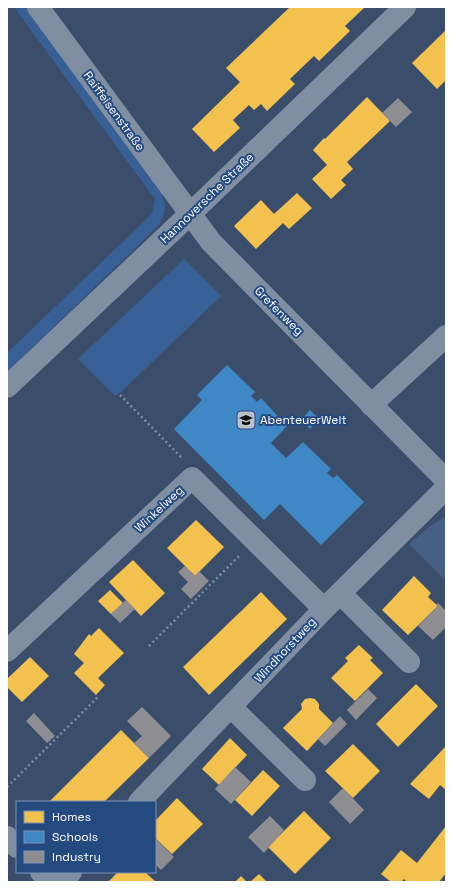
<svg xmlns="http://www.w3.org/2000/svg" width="453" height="889" viewBox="0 0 453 889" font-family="'Space Grotesk',sans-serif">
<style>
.green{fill:#396096}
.water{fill:#455f85}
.homes{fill:#f2c14e}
.schools{fill:#3f88c5}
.industry{fill:#8d8d92}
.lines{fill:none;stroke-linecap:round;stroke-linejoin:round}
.path{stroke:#7f8ea1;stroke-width:2.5;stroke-dasharray:2 3;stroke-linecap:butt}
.minor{stroke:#7f8ea1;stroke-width:22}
.labels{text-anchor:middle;stroke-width:4;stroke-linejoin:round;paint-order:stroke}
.street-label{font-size:12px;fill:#fff;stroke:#254a80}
.poi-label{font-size:12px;fill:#fff;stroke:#254a80;text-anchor:start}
</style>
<rect width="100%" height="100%" fill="#3a4e6b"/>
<!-- green -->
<path class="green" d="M14,7h13l131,178c8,17 10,23 1,40l-152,147v-19l145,-139 3,-15z
M184,259l37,37 -100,96 -6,4 -37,-37z"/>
<!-- water -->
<path class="water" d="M443,518h3v63l-37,-37 21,-18z"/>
<!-- homes -->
<path class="homes" d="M290,7h75l-20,19 5,5 -31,30 -5,-5 -24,23 5,5 -28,27 -6,-7 -7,6 -5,-5 -16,15 7,8 -26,24 -22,-23 48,-47 -14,-14z
M446,30v50l-9,9 -25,-26z
M367,97l23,24 -43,41 6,7 -12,11 5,5 -15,14 -19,-20 15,-14 -14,-15 11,-12 1,1z
M297,193l15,15 -23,21 -6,-6 -27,26 -22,-23 27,-26 13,14z
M196,520l28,27 -29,29 -28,-28z
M133,560l32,33 -24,23 -32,-34z
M414,576l17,17 -3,4 10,9 -30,29 -26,-25z
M110,590l13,13 -12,11 -13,-13z
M261,592l26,27 -78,76 -26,-28z
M99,628l25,25 -26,25 7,7 -9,10 -22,-22 10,-10 -10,-9 15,-20 2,2z
M359,645l14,13 -3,2 13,13 -28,28 -24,-23 17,-17 -3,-3z
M30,657l19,19 -27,26 -15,-15v-8z
M416,684l22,22 -40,41 -22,-23z
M310,698l5,1 4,5v5l14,14 -26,28 -24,-23 19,-19 -1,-5 4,-5z
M121,730l28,28 -45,44h-55z
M230,738l17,17 -28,30 -17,-16z
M353,744l27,27 -27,27 -28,-27z
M446,746v44l-6,-5 -11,14 -19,-15z
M263,770l17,16 -28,30 -17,-16z
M177,798l26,26 -31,30 -17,-16v-17z
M304,811l27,27 -36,36 -27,-27z
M446,826v47l-7,9h-32l-3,-3 -3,3h-10l-10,-8 20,-24 16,13z
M118,872h27l11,10h-48z
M259,874l8,8h-17z
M241,876l6,6h-12z"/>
<!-- schools -->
<path class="schools" d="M227,365l28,27 -4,4 6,6 4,-4 26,28 -16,17 15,15 17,-16 28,27 -4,4 6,5 4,-3 27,27 -43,43 -41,-41 -16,16 -90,-91 28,-29 -5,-5z
M310,410l9,9 -9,10 -9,-9z"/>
<!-- industry -->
<path class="industry" d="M398,98l14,14 -16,15 -14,-14z
M185,566l10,10 4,-5 10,10 -18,18 -10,-10 7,-7 -10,-10z
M126,600l9,9 -15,14 -9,-9z
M438,603l8,8v16l-13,13 -15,-14 20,-20 -2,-1z
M368,689l9,9 -21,22 -9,-10z
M142,707l29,29 -22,22 -15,-15 8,-7 -15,-15z
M34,713l21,23 -8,7 -21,-22z
M340,716l7,8 -22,22 -7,-7z
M235,767l16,15 -20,22 -16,-15z
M343,788l21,22 -14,14 -21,-22z
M270,816l14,14 -20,23 -16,-16z
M155,838l19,19 -13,13 -6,-6z"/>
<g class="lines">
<!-- path -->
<path class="path" d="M120,395l63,64
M149,646l90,-90
M7,787l91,-90"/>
<!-- minor -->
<path class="minor" d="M38,7l173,235 235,238
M7,387l182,-172 216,-208
M371,405l75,-69
M340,593l69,69
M7,651l185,-173 132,131
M231,707l74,73
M139,802l185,-193 122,-121
M7,837l10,10
M41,872l10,10
M62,882l9,-10"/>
</g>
<!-- icons -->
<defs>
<g id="school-square" transform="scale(1)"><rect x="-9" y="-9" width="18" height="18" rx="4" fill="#bac1cb" stroke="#254a80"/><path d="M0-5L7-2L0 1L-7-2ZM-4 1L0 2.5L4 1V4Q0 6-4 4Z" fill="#111"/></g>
</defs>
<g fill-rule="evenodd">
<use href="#school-square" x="246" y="420"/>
</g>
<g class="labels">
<!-- street labels -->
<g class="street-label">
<text transform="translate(114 111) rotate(54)" y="4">Raiffeisenstraße</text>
<text transform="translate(207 198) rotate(-44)" y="4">Hannoversche Straße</text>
<text transform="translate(279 311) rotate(45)" y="4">Grefenweg</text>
<text transform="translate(159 509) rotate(-43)" y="4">Winkelweg</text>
<text transform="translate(285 650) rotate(-47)" y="4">Windhorstweg</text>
</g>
<!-- poi labels -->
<g class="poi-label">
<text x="260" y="424">AbenteuerWelt</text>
</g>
</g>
<!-- border -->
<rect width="453" height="889" fill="none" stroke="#ffffff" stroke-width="16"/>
<!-- legend -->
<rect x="16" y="801" width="140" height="72" fill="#254a80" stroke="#7c92b3"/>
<rect x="24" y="811" width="20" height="12" fill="#f2c14e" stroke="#7c92b3"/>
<text x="52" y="821" font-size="12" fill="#ffffff">Homes</text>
<rect x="24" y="831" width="20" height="12" fill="#3f88c5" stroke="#7c92b3"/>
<text x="52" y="841" font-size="12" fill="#ffffff">Schools</text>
<rect x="24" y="851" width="20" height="12" fill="#8d8d92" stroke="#7c92b3"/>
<text x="52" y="861" font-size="12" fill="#ffffff">Industry</text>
</svg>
